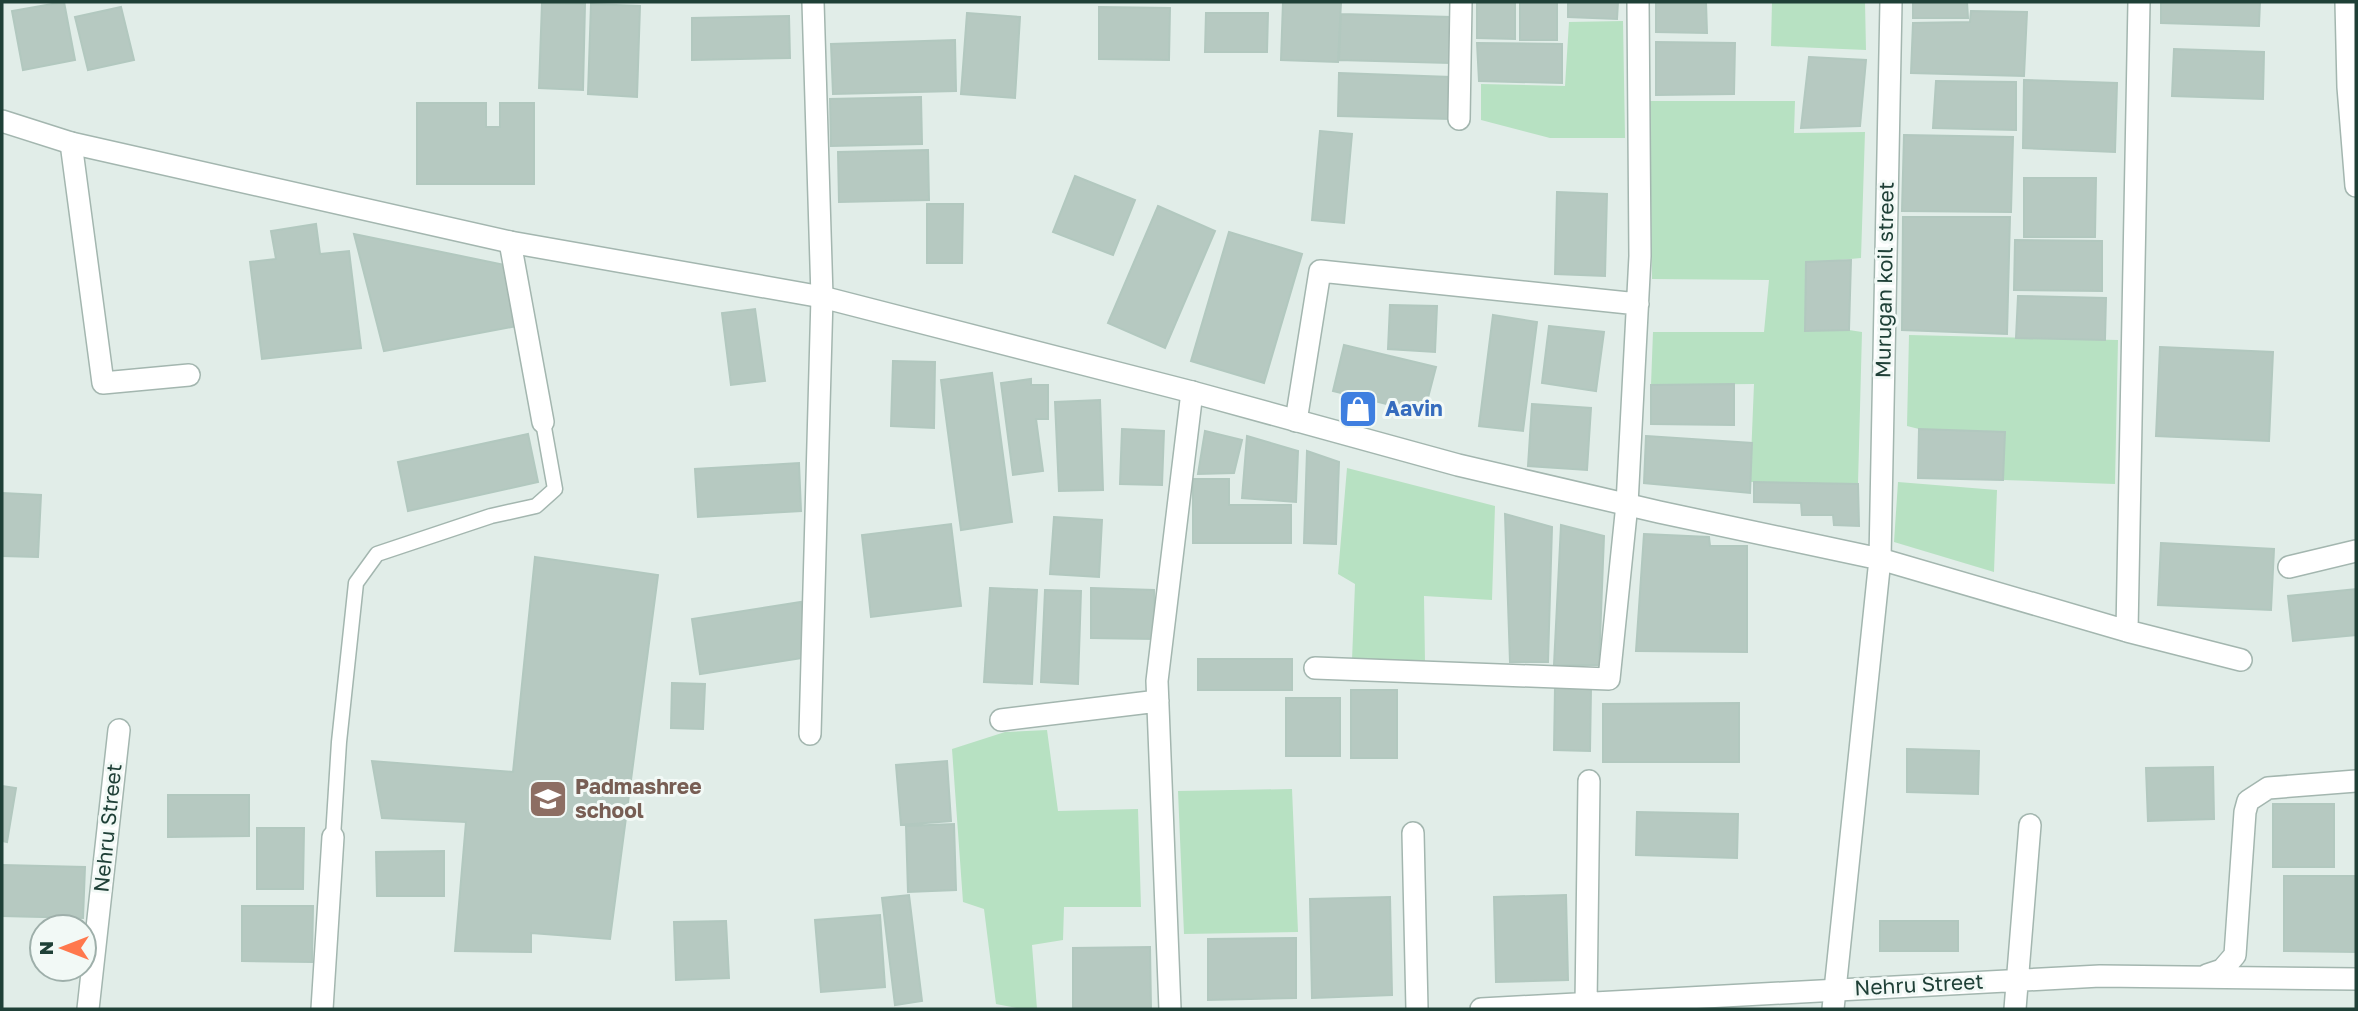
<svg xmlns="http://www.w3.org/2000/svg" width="2358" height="1011" viewBox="0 0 2358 1011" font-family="'Golos Text',sans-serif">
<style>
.green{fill:#b7e1c2}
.building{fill:#b6c9c1;stroke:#b2c8bf;stroke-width:2}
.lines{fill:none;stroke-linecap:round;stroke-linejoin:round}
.service-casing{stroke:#a3b6af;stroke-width:17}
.minor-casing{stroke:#a3b6af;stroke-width:24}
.tertiary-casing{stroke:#a3b6af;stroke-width:24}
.service{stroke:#fff;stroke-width:14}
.minor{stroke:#fff;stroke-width:21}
.tertiary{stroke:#fff;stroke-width:21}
.labels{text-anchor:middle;stroke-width:6;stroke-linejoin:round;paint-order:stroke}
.street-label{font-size:21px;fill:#1f4037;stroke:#f2f9f6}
.shop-label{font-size:21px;font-weight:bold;fill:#366cbe;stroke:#f2f9f6;text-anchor:start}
.education-label{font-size:21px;font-weight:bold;fill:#785e54;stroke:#f2f9f6;text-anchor:start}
</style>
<rect width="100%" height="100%" fill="#e1ede8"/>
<!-- green -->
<path class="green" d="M1772,2h93l1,48 -95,-4z
M1623,21l2,117h-75l-69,-18v-36l84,2 4,-64z
M1650,101h145l-1,32 71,-1 -4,126 -55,5 -1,68 44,-1 13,2 -4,152 -108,-2 4,-98 -103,1 2,-53h111l5,-52 -117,-1z
M1909,335l209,5 -3,144 -112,-4 1,-48 -85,-3 -12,-3z
M1347,468l148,38 -3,94 -68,-4 1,67 -73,-3 3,-76 -17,-10z
M1898,482l99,8 -3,82 -100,-30z
M1047,730l11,81 80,-2 3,98h-77l-1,33 -31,5 5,64h-15l-26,-5 -12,-95 -21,-7 -11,-153 53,-17z
M1292,789l6,143 -114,2 -6,-143z"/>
<!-- building -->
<path class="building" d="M64,2l11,58 -52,10 -11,-59z
M1283,2h58l-3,60 -57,-2z
M1477,2h38v37l-38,-1z
M1520,2h37v38h-37z
M1568,2h50l-1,17 -49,-2z
M1656,2h50l1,31 -51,-1z
M1913,2h54l1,16h-55z
M2161,2h99l-1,24 -98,-3z
M542,3l43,1 -2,86 -44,-2z
M591,4l49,2 -3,91 -49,-3z
M121,7l13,53 -46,10 -13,-53z
M1099,7l71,1 -1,52 -70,-1z
M1971,11l56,1 -3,64 -113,-3 2,-50 57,-1z
M967,13l53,4 -5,81 -54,-4z
M1206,13h62l-1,39h-62z
M1341,14l110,3 -1,46 -111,-3z
M789,16l1,42 -98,2v-42z
M955,40l1,51 -123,3 -2,-50z
M1656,42l79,1 -1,51 -78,1z
M1477,43l85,1v39l-83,-2z
M2174,49l90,3 -1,47 -91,-3z
M1809,57l57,3 -6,66 -59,2z
M1339,73l112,4 -1,42 -112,-3z
M2024,80l93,3 -2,69 -92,-4z
M1936,81l80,1v48l-83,-2z
M921,97l1,47 -91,2 -1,-47z
M417,103h69v24h14v-24h34v81h-117z
M1320,131l32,3 -8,89 -32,-3z
M1904,135l109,2 -2,75 -109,-1z
M928,150l1,50 -90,2 -1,-50z
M1075,176l60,24 -22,55 -60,-23z
M2024,178h72l-1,59h-71z
M1557,192l50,2 -2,82 -50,-2z
M927,204h36l-1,59h-35z
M1158,206l57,25 -50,117 -57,-25z
M1903,217h107l-3,117 -105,-4z
M316,224l4,30 29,-3 12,97 -99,11 -12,-97 26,-3 -5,-28z
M1229,232l73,22 -38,129 -73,-22z
M354,234l151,31 12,61 -133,25z
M2015,240l87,1v50l-88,-1z
M1851,260l-2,70 -44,1 1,-69z
M2018,296l88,2 -1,42 -89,-2z
M1390,305l47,1 -2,46 -47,-3z
M755,309l10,72 -34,4 -9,-72z
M1493,315l44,7 -14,109 -44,-5z
M1549,326l55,6 -8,59 -54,-8z
M1344,345l92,22 -12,46 -91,-22z
M2160,347l113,5 -4,89 -113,-5z
M893,361l42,1 -1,66 -43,-2z
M992,373l20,149 -51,8 -20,-150z
M1031,379v6h17v34h-12l7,52 -30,4 -12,-92z
M1734,384v41l-83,-1v-39z
M1100,400l3,90 -44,1 -4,-89z
M1532,404l59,4 -4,62 -59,-4z
M1122,429l42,2 -2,54 -42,-1z
M1919,429l86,3 -2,48 -85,-2z
M1205,431l37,9 -8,33 -36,1z
M528,434l10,48 -130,29 -10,-49z
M1247,436l51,15 -2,51 -54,-4z
M1646,436l106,7 -2,50 -106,-10z
M1307,451l32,11 -3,82 -32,-1z
M799,463l2,48 -103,6 -3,-48z
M1193,479h36v26h62v38h-98z
M1754,482l104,2 1,42 -25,-1 -1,-10h-31l-1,-12 -47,-1z
M2,493l39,2 -3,62 -36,-1z
M1505,514l47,13 -4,135h-38z
M1054,517l48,3 -3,57 -49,-3z
M951,524l10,82 -90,11 -9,-82z
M1561,525l43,11 -5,129h-45z
M1644,534l65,3 1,9h37v106l-111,-1z
M2161,543l113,6 -3,61 -113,-5z
M535,557l123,18 -48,364 -79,-6v19l-76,-1 11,-129 -84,-4 -10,-57 141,11z
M990,588l47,2 -5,94 -48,-2z
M1091,588l63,2v49l-63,-1z
M2356,589v46l-63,6 -5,-45z
M1045,590l36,1 -3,93 -37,-2z
M801,602l8,55 -109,17 -8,-55z
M1198,659h94v31h-94z
M672,683l33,1 -2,45 -32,-1z
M1555,687l36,1 -1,63 -36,-1z
M1351,690h46v68h-46z
M1286,698h54v58h-54z
M1739,703v59h-136v-58z
M1907,749l72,2 -1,43 -71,-2z
M947,761l4,60 -50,4 -5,-60z
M2213,767l1,52 -66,2 -2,-53z
M2,786l14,2 -9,54 -5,-1z
M168,795h81v41l-81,1z
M2273,804h61v63h-61z
M1637,812l101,2 -1,44 -101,-3z
M954,824l2,66 -48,2 -2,-66z
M257,828h47l-1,61h-46z
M444,851v45h-67l-1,-44z
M2,865l83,2 -2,51 -81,-2z
M2284,876h72v76l-72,-1z
M909,895l13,106 -27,4 -13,-107z
M1566,895l2,85 -72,2 -2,-85z
M1390,897l2,98 -80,3 -2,-99z
M242,906h71l-1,56 -70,-1z
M880,915l5,72 -64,5 -6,-72z
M726,921l3,57 -53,2 -2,-58z
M1880,921h78v30h-78z
M1296,938v60l-88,2v-61z
M1150,947l1,62h-78v-61z"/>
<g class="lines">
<!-- service casing -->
<g class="service-casing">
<path id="service" d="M333,837l6,-95 17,-159 21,-29 114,-38 45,-10 19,-17 -12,-67"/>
</g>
<!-- minor casing -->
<g class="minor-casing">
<path id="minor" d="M2346,2l2,85 8,99
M1459,119l2,-117
M71,143l32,240 86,-8
M510,242l33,180
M1296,421l24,-150 318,33
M1880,559l247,72 114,29
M2289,567l67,-16
M2127,631l12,-629
M1315,668l294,11 18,-175 13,-248 -2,-254
M1001,720l157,-19
M810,734l12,-437 -9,-295
M1413,833l4,176
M2207,975l15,-5 13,-15 10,-143 3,-11 20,-13 88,-7
M1586,1004l3,-223
M88,1009l31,-279
M322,1009l11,-172
M1170,1009l-13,-328 35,-289
M1481,1009l619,-33 256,3
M2015,1009l15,-184"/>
</g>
<!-- tertiary casing -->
<g class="tertiary-casing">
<path id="tertiary" d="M2,121l69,22 439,99 312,55 370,95 266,73 201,47 221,47 -47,450
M1880,559l11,-557"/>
</g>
<!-- service -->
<use href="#service" class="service"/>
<!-- minor -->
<use href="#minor" class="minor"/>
<!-- tertiary -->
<use href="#tertiary" class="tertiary"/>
</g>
<!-- icons -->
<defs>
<g id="shop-square" transform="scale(2.0125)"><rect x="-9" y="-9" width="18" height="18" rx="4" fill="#3f7fe0" stroke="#f2f9f6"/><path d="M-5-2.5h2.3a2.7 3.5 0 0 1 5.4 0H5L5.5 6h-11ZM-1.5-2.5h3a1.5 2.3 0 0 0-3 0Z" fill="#fff"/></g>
<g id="school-square" transform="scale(2.0125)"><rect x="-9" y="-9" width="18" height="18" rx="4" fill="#8d6e63" stroke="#f2f9f6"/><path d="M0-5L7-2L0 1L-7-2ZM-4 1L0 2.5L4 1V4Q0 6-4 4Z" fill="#fff"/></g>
</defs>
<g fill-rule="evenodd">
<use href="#shop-square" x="1358" y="409"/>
<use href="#school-square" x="548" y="799"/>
</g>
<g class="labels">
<!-- street labels -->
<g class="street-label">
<text transform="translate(1885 280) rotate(-89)" y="7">Murugan koil street</text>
<text transform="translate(108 828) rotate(-84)" y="7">Nehru Street</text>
<text transform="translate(1919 985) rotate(-3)" y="7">Nehru Street</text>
</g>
<!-- shop labels -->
<g class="shop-label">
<text x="1385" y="416">Aavin</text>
</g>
<!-- education labels -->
<g class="education-label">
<text x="575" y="794">Padmashree<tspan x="575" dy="24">school</tspan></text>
</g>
</g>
<!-- border -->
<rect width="2358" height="1011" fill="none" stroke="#1f4037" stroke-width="7"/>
<!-- north arrow -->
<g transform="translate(63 948) rotate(270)"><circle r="33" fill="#f2f9f6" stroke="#9eafaa" stroke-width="2"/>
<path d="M0-5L12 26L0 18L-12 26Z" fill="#ff784d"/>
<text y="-10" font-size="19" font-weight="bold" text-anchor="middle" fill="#1f4037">N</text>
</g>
</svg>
